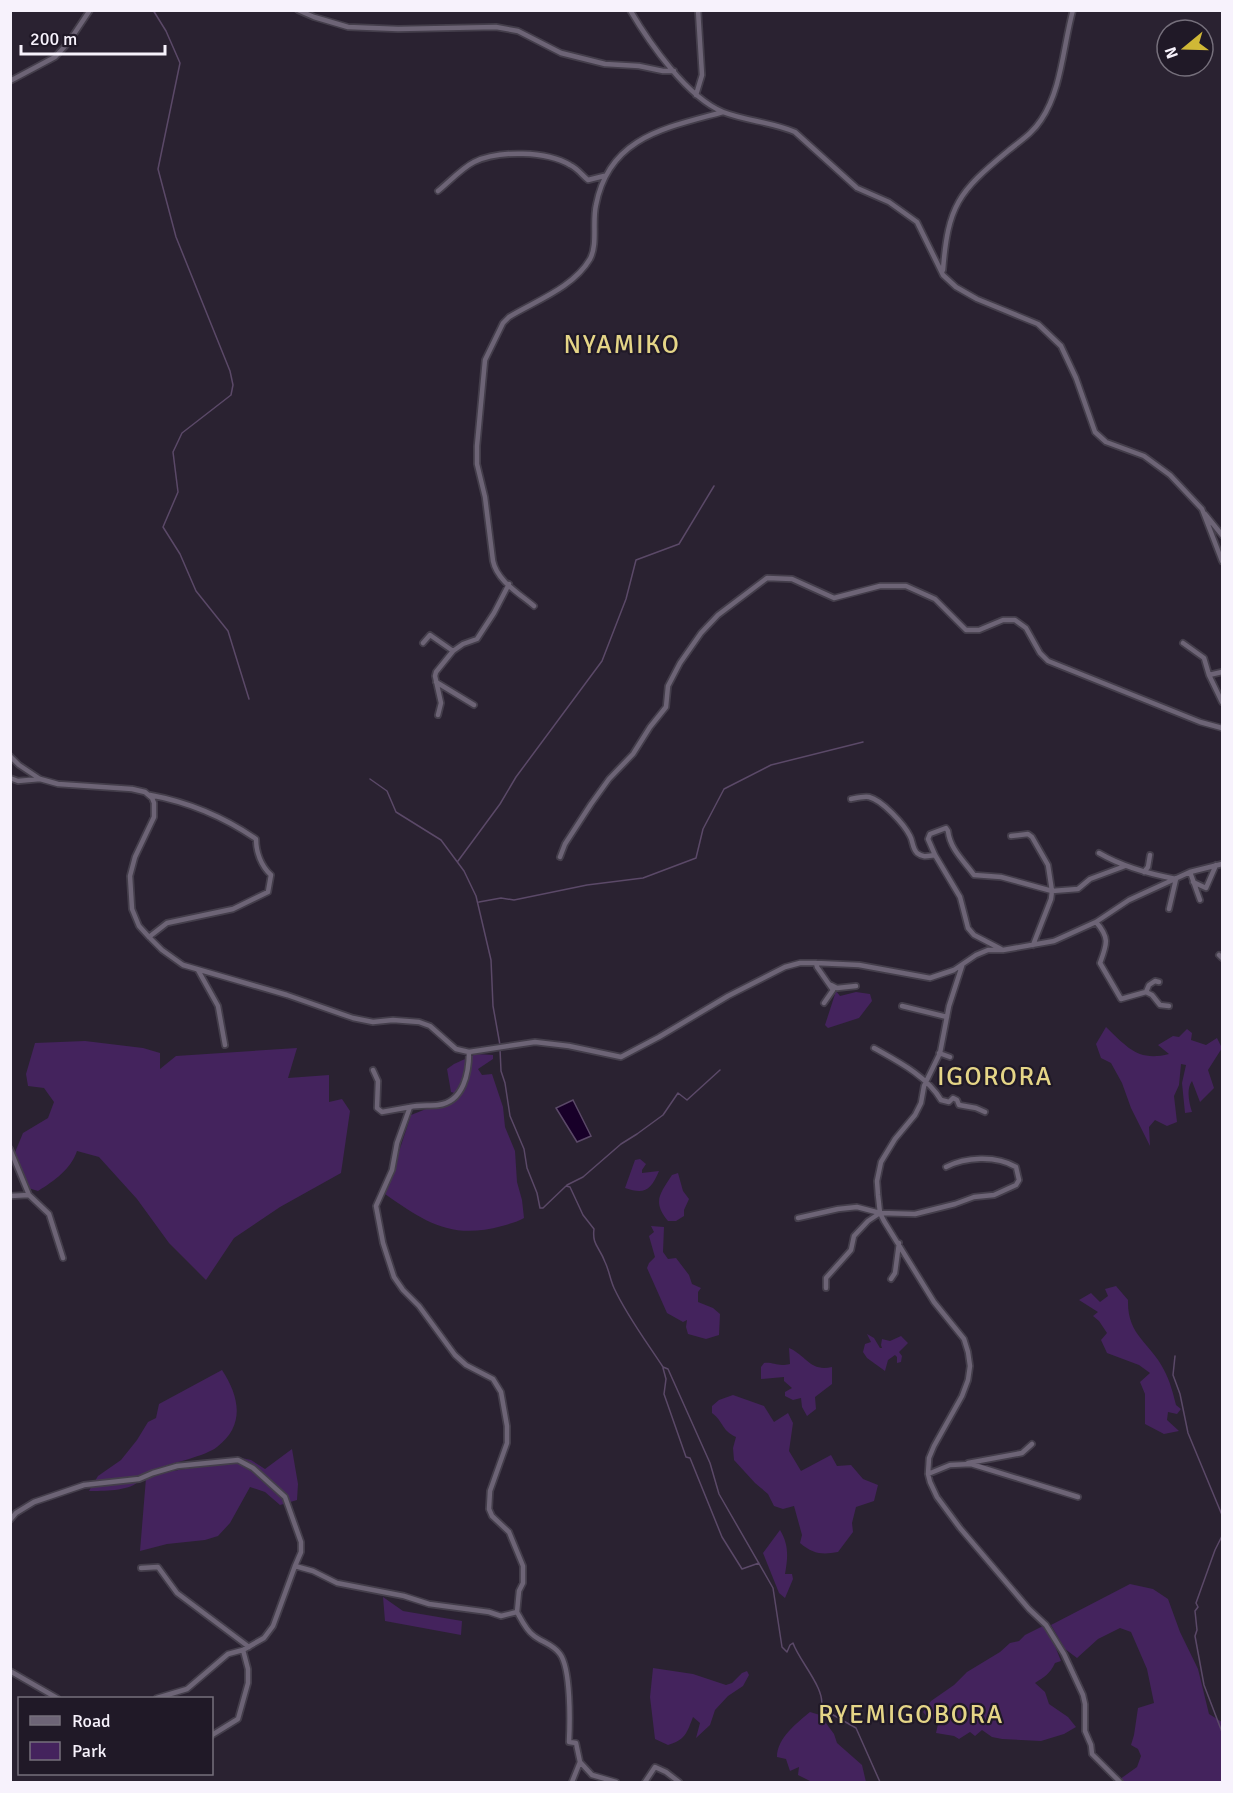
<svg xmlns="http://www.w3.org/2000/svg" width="1233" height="1793" viewBox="0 0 1233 1793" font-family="Signika,sans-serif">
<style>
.green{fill:#44235d}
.water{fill:#180029;stroke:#5b4968;stroke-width:1.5}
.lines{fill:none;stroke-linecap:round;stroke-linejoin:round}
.stream{stroke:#5b4968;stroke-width:1.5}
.minor-casing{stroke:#443e4b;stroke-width:8}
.minor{stroke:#6d6476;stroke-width:4.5}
.labels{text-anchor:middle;stroke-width:4.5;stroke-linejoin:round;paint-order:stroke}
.quarter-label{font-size:26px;letter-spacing:1.5px;fill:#e5d587;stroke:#201927}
</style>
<rect width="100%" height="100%" fill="#2a2231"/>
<!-- green -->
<path class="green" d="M836,991l4,5 16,-4 14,2 2,7 -13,17 -31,10 -3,-3z
M1106,1027c21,20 32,35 63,27l-11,-9 15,-9 6,1 8,-8 5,4 -1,7 15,5 11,-7 5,10 -14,22 6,18 -14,14 -8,-21c-6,8 -3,22 0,31l-7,1 -3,-30 4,-18 -5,-1 -2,21 -5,11 3,26 -10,4 -12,-6 -6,7 1,19 -19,-38 -9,-25 -11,-20 -10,-5 -5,-14z
M85,1041l58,7 17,5v16l16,-13 121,-8 -9,30 41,-3v27l13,-3 8,12 -9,62 -61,34 -46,31 -28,42 -37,-37 -32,-44 -38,-42 -22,-6c-6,18 -23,30 -39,40l-13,-4 -14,-25 12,-29 25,-15 6,-16 -10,-14 -16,-2 -2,-12 9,-31z
M476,1054l17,1v4l-15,10 4,6 10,-1 11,33 2,20 10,24 2,31 5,18 2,18c-7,4 -15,6 -22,8 -51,14 -77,-4 -117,-32l26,-79 15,-6 24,-4 11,-10 -10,-3 -4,-23 7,-5z
M640,1159l6,5 -4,6v3l17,-2c-8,19 -14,24 -34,17l10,-28z
M678,1173l5,18 6,8 -5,11v6l-8,5h-8c-16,-20 -8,-27 4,-46z
M651,1226l13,1 -1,25 5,7 8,-1 13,17 3,9 9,4 -3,4v10l15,6 7,6 -1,21 -13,4 -18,-5 -2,-7 1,-7 -4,2 -16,-9 -20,-45 2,-5 6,-6 -6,-21 5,-4z
M1116,1286l12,14c-1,36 22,42 36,70 6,11 9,23 12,35l5,4 -4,5 -9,-2 -1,8 12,11 -15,3 -19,-10v-30l-5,-12 10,-9 -11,-8 -32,-12 -6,-13 6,-7 -8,-12 -6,-5 5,-4 -19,-12 12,-7 9,9 8,-6 -3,-7z
M867,1334l7,4 6,10h2l-1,-3 1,-6 8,2 11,-5 7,7 -9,9 3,4 -1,6 -4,1v-6l-2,-2 -7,5 -3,11 -18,-13 -4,-6 2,-8 6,-2z
M789,1348c18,8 21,24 43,19v17l-17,13 1,12 -9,7 -5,-9 -1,-9 -8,2 -8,-4v-4l7,-4 -8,-7v-4l-23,2v-12l3,-4c10,-1 13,4 26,1z
M222,1370c17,26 24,55 -5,77 -11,9 -45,16 -61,22 -8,3 -11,8 -18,13 -10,9 -35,9 -49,9l9,-15 23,-16 16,-20 11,-18 8,-4 3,-14z
M733,1395l31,11 10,16 14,-9 5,10 -4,28 12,20 30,-16 6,11 14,-1 12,14 15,6 -4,16 -18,6 -4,16 1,9 -15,20c-16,3 -25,2 -38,-9l2,-8 -8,-29 -11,3 -9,-3 -6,-12 -13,-11 -21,-23 -1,-12 3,-11c-15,-7 -12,-15 -24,-24v-7l7,-6z
M292,1449l6,35 -1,16 -17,5 -15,-13 -15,-5 -20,36 -12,13 -13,4 -38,4 -27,7 6,-73 13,-5 59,-9 19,-7 14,3 14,9z
M780,1530c9,15 8,27 5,44h7l1,5 -8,19 -6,-5 -16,-40z
M1130,1584l23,5 15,10 12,33 18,37 11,45 13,8v60h-106l21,-15 4,-11 -3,-7 -7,-4 3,-10 4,-27 16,-5 -7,-34 -16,-37 -11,-4 -22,11 -21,19 -12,-9 -14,-24z
M383,1597l20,14 59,10 -1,14 -76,-14z
M1043,1626l10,15 8,20 -6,2c-5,11 -11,14 -20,20l10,9 4,12 19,13 8,10 -12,7 -23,7 -39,-2 -10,-2 -10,-7 -7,6 -5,-4 -11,7 -5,-3 -18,-3 2,-9 -1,-6 -8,1 -6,-7 8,-11 23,-16 13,-13 33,-20 10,-9 9,-2 6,-6z
M653,1668l40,6 33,11 6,-2 10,-10 5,-2 2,4 -6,11 -15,10 -13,14 -5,15 -14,13 4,-15 -7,-6c-6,16 -8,23 -25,28l-13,-6 -5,-42z
M810,1712l10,3 14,19 3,9 25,22 4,17h-54l-14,-7 1,-8 -9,4 -4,-12 -9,-2c0,-19 20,-34 33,-45z"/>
<!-- water -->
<path class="water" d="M573,1100l18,36 -14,6 -21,-34z"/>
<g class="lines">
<!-- stream -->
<path class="stream" d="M153,10l13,21 14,32 -22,106 18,68 54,134 3,14 -2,10 -49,38 -9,19 5,40 -15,35 17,27 16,37 32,40 21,68
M370,779l17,12 9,21 45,28 23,31 12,25 15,64 2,46 7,39
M458,861l42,-57 16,-27 86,-116 24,-62 10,-39 43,-16 35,-58
M479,902l22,-4 13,2 73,-15 56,-7 53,-20 7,-29 21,-40 47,-24 92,-23
M500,1049l1,22 4,12 5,33 14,33 3,19 10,25 3,15h3l23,-22 4,1 13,28 11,14c-2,16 5,17 11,33 4,8 5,17 9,26 13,28 32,53 49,79l5,2 42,94 9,31 54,94 9,59 5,5 3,-7 3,-2c6,18 34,47 28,65l35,20 24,54
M567,1185l16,-8 38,-33 16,-10 26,-19 15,-22 9,7 33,-30
M1175,1356l-2,19 7,19 8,39 34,82
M663,1368l3,11 -2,15 22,63 4,1 32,79 20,32 17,-6
M1222,1536l-7,14 -19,53 2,4 -3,4 2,19 -2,6 9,49 18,47"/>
<!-- minor casing -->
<g class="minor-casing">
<path id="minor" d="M298,10l16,7 34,10 50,2 98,-2 22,4 43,22 44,11 34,2 24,5h11
M630,10c20,34 57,87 93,102 23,9 49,10 72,20l62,56 32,14 28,20 26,53 13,12 21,12 61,25 23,22 15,32 19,54 11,10 38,14 26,19 32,34 20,52
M10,81l45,-24 13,-14 22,-33
M696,95l6,-20 -4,-65
M438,191c11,-9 24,-23 36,-29 25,-12 73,-11 96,3 7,3 12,10 18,15l16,-4
M943,270c5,-64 15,-78 65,-119 12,-10 24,-17 33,-31 21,-31 22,-74 32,-110
M1205,514l17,21
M534,606c-14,-12 -37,-25 -41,-45l-8,-64 -8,-33v-18l8,-86 18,-37 6,-6c26,-16 64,-29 81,-58 8,-15 2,-37 6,-54 13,-68 69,-77 127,-93
M423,643l7,-8 23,16
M1183,643l21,15 5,17 13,27
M1209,675l13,-3
M436,682l38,23
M438,715l3,-12 -6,-27 1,-4 17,-21 10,-7 14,-5 17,-26 15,-29
M10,756l9,9 21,14 18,5 74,5 13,3 7,6 2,5v14l-19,40 -5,19 2,33 7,17 10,11 13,13 21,15 104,30 66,23 20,4 20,-2 26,2 11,4 26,23 13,3 66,-10 34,4 52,11 38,-20 69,-41 57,-29 15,-4h16l43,2 71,13 24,-8 22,-15 12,-5h15l51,-9 42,-19 33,-22 61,-28 32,-8
M10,778l8,3 22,-2
M851,799c5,-1 13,-3 18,-2 13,3 35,27 41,39 3,5 2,12 7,17 6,5 11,3 18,2l25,42 8,31 6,7 27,14
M1011,836l17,-2 4,3 16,28 4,26 26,-2 12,-10 35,-13
M1099,853c24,14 50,21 77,26l-7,30
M935,855l-7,-16 2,-5 16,-6 2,3c2,18 16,30 26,44l27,2 51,14 -1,8 -18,46
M560,857l5,-13 26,-40 18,-25 24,-25 17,-27 16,-20 2,-21 12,-23 21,-30 17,-18 49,-37 25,1 42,19 46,-12h26l29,13 31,31h13l24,-10h12l11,8 14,25 8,8 152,61 22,6
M1144,872l4,-5 2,-12
M1190,872l10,28
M1193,882l13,6 10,-23
M1096,922c14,16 11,22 4,41l21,36 25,-7 6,3 8,10 9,1
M149,937l18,-14 66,-14 35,-17 3,-17c-10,-9 -15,-23 -15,-36 -32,-22 -68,-37 -106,-44
M1219,955l3,3
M816,963l1,4 16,23 -9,13
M962,966l-13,40 -9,47 -16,33 -3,17 -6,12 -20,24 -14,23 -4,19 1,14 2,18 4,8 50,81 30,37 4,13 2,14 -2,14 -6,16 -28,50 -5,12 -1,16 2,8 7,15 23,31 69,81 17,16 18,29 19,41 2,9v27l6,14 1,9 28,28
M198,970l20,36 7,39
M831,985l6,3 19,-2
M1146,992l3,-7 6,-4 4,1
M902,1006l45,11
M874,1048c23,13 53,28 67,52l8,2 4,-4 4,2 2,5 17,3 9,4
M469,1052c0,20 -5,50 -31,53 -9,1 -19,0 -28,2l-13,36 -5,27 -16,36 7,37 11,34 9,13 16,16 36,49 11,10 27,14 8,13 6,34v17l-17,48 -1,18 3,7 17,16 14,34v17l-4,8 -2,21c4,7 9,18 16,23 8,7 20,9 27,19 11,15 10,68 9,88l7,1 4,19
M939,1053l11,4
M373,1070l5,11 -1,27 5,4 28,-5
M10,1149l19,46 20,19 14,44
M10,1196l19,-1
M798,1218l40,-9 19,-2 23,6
M891,1279l4,-6 4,-30
M826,1288v-10l25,-28 3,-14 14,-15 12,-8 35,1 40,-10 19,-7 20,-2 22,-10 3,-5 -3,-13c-20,-12 -51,-10 -70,0
M968,1463l54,-10 10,-9
M928,1474l22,-9 21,-1 107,33
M10,1520l6,-7 18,-11 50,-17 55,-6 14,-6 24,-7 61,-6 15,8 32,29 16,45v10l-6,14
M141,1568l17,-1 19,26 72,54
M10,1671l47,27
M157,1698l30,-9 41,-35 15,-4 21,-12 9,-12 22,-60 18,5 24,12 67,13 25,8 60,8 12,4 16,-4
M212,1735l26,-16 10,-36v-14l-5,-19
M572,1782l8,-20 12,13 24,7
M645,1782l10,-15 11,5 13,10"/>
</g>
<!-- minor -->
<use href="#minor" class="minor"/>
</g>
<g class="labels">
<!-- quarter labels -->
<g class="quarter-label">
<text x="622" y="353">NYAMIKO</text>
<text x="995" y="1085">IGORORA</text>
<text x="911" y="1723">RYEMIGOBORA</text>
</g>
</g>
<!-- border -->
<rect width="1233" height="1793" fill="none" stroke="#f7f2fc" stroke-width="24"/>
<!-- legend -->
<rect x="18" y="1697" width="195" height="78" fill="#201927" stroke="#76707c" stroke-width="1.5"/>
<rect x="30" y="1716" width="30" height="9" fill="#6d6476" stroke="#76707c" stroke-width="1.5"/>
<text x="72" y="1727" font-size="18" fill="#f7f2fc">Road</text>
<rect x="30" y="1742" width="30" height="18" fill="#44235d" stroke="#76707c" stroke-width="1.5"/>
<text x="72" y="1757" font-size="18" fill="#f7f2fc">Park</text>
<!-- north arrow -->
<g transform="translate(1185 48) rotate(251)"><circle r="28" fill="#201927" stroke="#76707c" stroke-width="1.5"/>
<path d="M0-4.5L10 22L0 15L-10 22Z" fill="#d0b836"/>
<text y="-9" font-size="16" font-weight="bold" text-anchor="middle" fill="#f7f2fc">N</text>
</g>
<!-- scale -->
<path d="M21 45v9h144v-9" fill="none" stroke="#f7f2fc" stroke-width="3"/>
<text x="30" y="45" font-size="18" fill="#f7f2fc" stroke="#201927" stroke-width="4.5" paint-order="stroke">200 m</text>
</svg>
